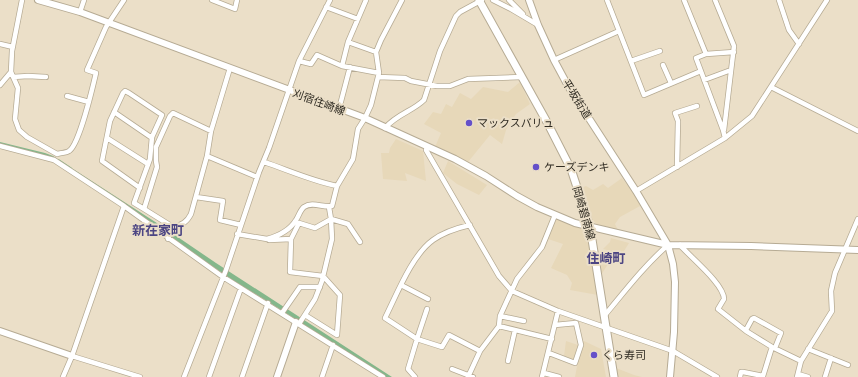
<svg xmlns="http://www.w3.org/2000/svg" width="858" height="377" viewBox="0 0 858 377" font-family="Signika,'Noto Sans JP',sans-serif">
<style>
.built{fill:#e7d8b9}
.water{fill:#84b78b}
.lines{fill:none;stroke-linecap:round;stroke-linejoin:round}
.stream{stroke:#84b78b;stroke-width:1.5}
.street-casing{stroke:#b6ab94;stroke-width:6}
.secondary-casing{stroke:#b6ab94;stroke-width:8}
.primary-casing{stroke:#b6ab94;stroke-width:9}
.street{stroke:#fff;stroke-width:4.5}
.secondary{stroke:#fff;stroke-width:6}
.primary{stroke:#fff;stroke-width:7}
.poi-dot{fill:#6550c9;stroke:#ebdfc8;stroke-width:1.5}
.labels{text-anchor:middle;stroke-width:4;stroke-linejoin:round;paint-order:stroke}
.street-label{font-size:11px;fill:#302c23;stroke:#ebdfc8}
.poi-label{font-size:11px;fill:#302c23;stroke:#ebdfc8;text-anchor:start}
.quarter-label{font-size:13px;font-weight:bold;fill:#4c4583;stroke:#ebdfc8}
</style>
<rect width="100%" height="100%" fill="#ebdfc8"/>
<!-- built -->
<path class="built" d="M520,82l10,22 -14,10 -10,16 -4,14 -12,-9 -22,27 -33,-15 6,-14 -17,-9 9,-12 8,2 5,-10 6,3 8,-14 11,6 12,-12 25,5z
M396,139l27,12 3,30 -21,-8 2,8 -24,-2 -2,-26h8l1,-5z
M448,161l39,24 -8,10 -22,-11 -14,-11z
M622,178l16,22 2,6 -20,11 -5,7 3,6 -21,-6 -7,-6 -9,-30 5,-2 7,4 10,-6 5,4z
M556,219l26,10 6,10 10,56 -28,-5 2,-7 -5,-8 -16,-7 12,-24 -15,-5z
M611,238l18,5 -13,21 -6,-3 -9,14 -2,-8 3,-11 5,-6 -4,-1 7,-7z
M566,341l12,4 6,-4 17,8 5,28h-31l3,-16 -14,-5z
M616,368l18,7 8,2h-25z"/>
<!-- water -->
<path class="water" d="M0,142l45,11 8,3 110,71 53,36 176,114h-6l-116,-74 -33,-20 -185,-125 -52,-13z"/>
<g class="lines">
<!-- stream -->
<path class="stream" d="M59,160l12,8"/>
<!-- street casing -->
<g class="street-casing">
<path id="street" d="M22,0l-10,51 -1,21 7,16 -3,31 4,11 8,7 30,17c3,-1 9,-1 12,-3 10,-6 24,-65 27,-78l-9,-3 19,-43 18,-27
M212,0l23,9 2,-9
M366,0l-18,42 -6,24 37,7
M493,0l18,9 27,16
M509,0l14,14
M607,0l37,95 57,-24
M684,0l22,54 -10,4 27,72 2,8
M715,0l19,46 -10,84
M779,0l10,30 10,14
M326,7l32,12
M80,12l4,-12
M348,42l28,10
M0,44l13,3
M706,54l28,-2
M554,60l65,-29
M299,61l12,3 6,-9 25,11
M631,61l29,-10
M663,65l8,18
M13,77l15,-1 18,1
M378,77l27,1 6,3 26,5h13l18,-7 54,-2
M704,80l27,-10
M0,85l11,-13
M771,87l87,44
M67,96l22,6
M339,109l11,-42
M114,112l38,26
M385,128c12,-14 28,-17 39,-28l16,-49 16,-35 4,-4 22,-12
M107,138l41,26
M0,146l54,14 70,46 99,71 160,100
M427,147l-1,3 73,126 13,15 46,20 115,40 44,26
M207,156l50,21
M264,162c24,8 48,19 73,24
M677,167l1,-46 -3,-8 22,-7
M140,188l-38,-27 8,-40 13,-28 2,-2 4,2 33,22 -10,22 -2,22 -16,44 10,6
M636,191l89,-53 27,-22 75,-116
M196,197l27,4 -3,19 21,5
M173,227l-29,-18 13,-42 -1,-6v-14l14,-31 3,-3 38,18
M237,234l30,5c11,-3 23,-9 29,-19 3,-4 4,-10 8,-13 9,-6 19,1 28,-1l5,-20 16,-27 5,-30 7,-11 6,-13 8,-32 -3,-21 5,-12 21,-40
M168,239l5,-12c9,-2 14,-5 18,-13l16,-58 4,-25 19,-63
M291,239l-1,33 33,4 17,19 -3,40 -32,-20
M269,240l22,-1 8,-16 16,5 16,-9 17,5 12,18
M680,245c10,12 44,39 44,54l-6,10 28,22 26,16 29,14
M401,285l27,14
M427,309l-10,30 25,8 7,-12 31,16
M282,313l18,-26h20
M605,315c20,-24 39,-49 63,-70
M500,316l24,5
M299,324l16,-25 7,-18 10,-42 -1,-20 -2,-12
M499,326l53,13
M746,330l6,-11 2,-1 27,15 -6,15
M808,349l40,16
M549,353l26,10 6,-18 -5,-22 -21,2
M72,356l68,21
M508,361l7,-31
M452,369l21,8
M544,373l15,4
M798,374l10,3
M63,377l9,-21 52,-150
M184,377l42,-107 33,-98 10,-24 30,-87 31,-61
M209,377l32,-89
M242,377l26,-74
M322,377l11,-32
M415,377l-7,-8 9,-30 -32,-21c12,-24 27,-63 48,-78 11,-8 24,-12 37,-15
M468,377l12,-26 19,-25 1,-10 17,-37 25,-32 13,-32
M542,377l16,-66
M740,377l1,-5h2l20,4 9,-29
M797,377l4,-16 31,-50 -1,-20 4,-18 23,-54
M825,377l6,-19"/>
</g>
<!-- secondary casing -->
<g class="secondary-casing">
<path id="secondary" d="M38,0l42,12 285,106 90,41 31,17 31,20 20,11 38,16 93,22 83,1 107,4
M529,0l9,25 16,35 14,26 68,105 32,54 5,19 2,18 -1,50 -4,45
M0,331l72,25
M277,377l19,-55"/>
</g>
<!-- primary casing -->
<g class="primary-casing">
<path id="primary" d="M479,0l69,124 23,45 19,58 24,150"/>
</g>
<!-- street -->
<use href="#street" class="street"/>
<!-- secondary -->
<use href="#secondary" class="secondary"/>
<!-- primary -->
<use href="#primary" class="primary"/>
</g>
<!-- markers -->
<g class="poi-dot">
<circle cx="469" cy="123" r="4"/>
<circle cx="536" cy="167" r="4"/>
<circle cx="594" cy="355" r="4"/>
</g>
<g class="labels">
<!-- street labels -->
<g class="street-label">
<text transform="translate(577 99) rotate(58)" y="4">平坂街道</text>
<text transform="translate(319 102) rotate(20)" y="4">刈宿住崎線</text>
<text transform="translate(584 213) rotate(74)" y="4">岡崎碧南線</text>
</g>
<!-- poi labels -->
<g class="poi-label">
<text x="477" y="127">マックスバリュ</text>
<text x="544" y="171">ケーズデンキ</text>
<text x="602" y="359">くら寿司</text>
</g>
<!-- quarter labels -->
<g class="quarter-label">
<text x="158" y="235">新在家町</text>
<text x="606" y="263">住崎町</text>
</g>
</g>
</svg>
